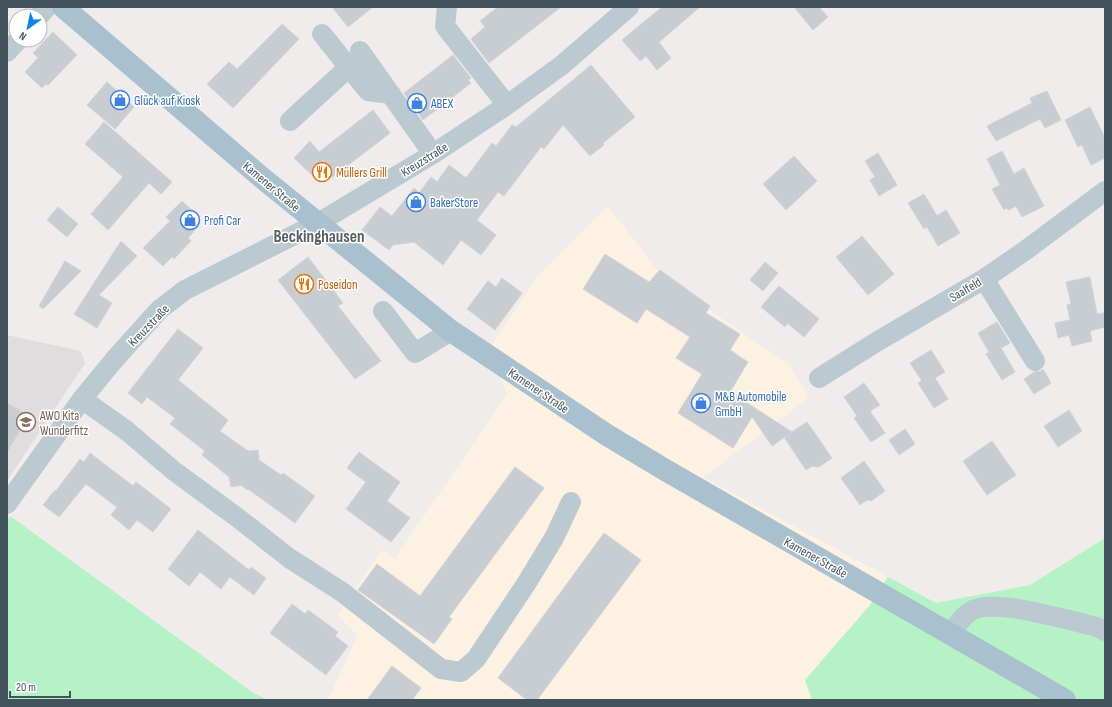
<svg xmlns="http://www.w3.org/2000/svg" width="1112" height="707" viewBox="0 0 1112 707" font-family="'Sofia Sans Condensed',sans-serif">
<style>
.commercial{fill:#fdf2e2}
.education{fill:#e1ddde}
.green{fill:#b5f2c6}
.building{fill:#c8cdd2;stroke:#d0d3d9}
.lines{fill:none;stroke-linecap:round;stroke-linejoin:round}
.minor{stroke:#bbc9d0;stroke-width:20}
.major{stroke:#a9c0ce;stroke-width:22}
.labels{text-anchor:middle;stroke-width:3;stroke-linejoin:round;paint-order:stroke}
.shop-label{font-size:13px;fill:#366cbe;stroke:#fff;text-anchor:start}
.street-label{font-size:13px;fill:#43535b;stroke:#fff}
.food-label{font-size:13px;fill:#c56008;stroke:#fff;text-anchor:start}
.education-label{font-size:13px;fill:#785e54;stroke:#fff;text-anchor:start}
.district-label{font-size:17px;font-weight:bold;fill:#595e62;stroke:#fff}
</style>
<rect width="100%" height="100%" fill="#f0ecec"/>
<!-- commercial -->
<path class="commercial" d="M608,206l55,72 125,86 21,34 -106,79 185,100 -18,28 -65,75 7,20h-484l30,-65 -21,-20 45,-65 13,9 112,-166 -18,-44 48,-72z"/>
<!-- education -->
<path class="education" d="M7,335l74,16 4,12 -78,118z"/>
<!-- green -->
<path class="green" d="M10,516l242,176 16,8h-261v-179z
M1105,538v162h-293l-7,-20 65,-75 18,-28 48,26 94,-18z"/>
<!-- building -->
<path class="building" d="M332,7h41l-25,20z
M498,7h63l-72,56 -18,-24 14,-12 -5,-6z
M662,7h38l-41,35 12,16 -14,12 -11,-14 -6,5 -18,-21z
M794,7h25l9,10 -15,13z
M282,24l17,15 -66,69 -26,-24 22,-22 8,7z
M53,32l24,23 -29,30 -2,-1 -4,4 -17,-16 13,-14 -5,-5z
M453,55l18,23 -3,2 3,3 -48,37 -19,-27z
M591,65l44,52 -32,26 1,2 -14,11 -27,-31 -19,24 -3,-2 -37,49 -6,-4 -21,28 19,15 -15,20 -20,-15 -18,25 -29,-23 -21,3 -4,5 -27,-20 18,-23 12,9 22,-28 5,5 12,-16 6,5 12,-17 17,13 26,-35 4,3 16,-21 4,2z
M107,82l27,25 -19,22 -28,-24z
M1047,91l14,29 -16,8 -5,-9 -44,22 -9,-15 45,-23 -2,-5z
M1090,107l15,31v20l-14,7 -9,-20 -4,2 -13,-27z
M373,110l17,23 -57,44 -20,-1 -19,-18 16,-17 9,11z
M104,122l68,60 -11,12 -12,-11 -41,47 -17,-16 32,-37 -38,-33z
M1002,151l12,23 10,-6 20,38 -22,11 -6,-11 -7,4 -3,-2 -2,2 -12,-21 8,-4 -13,-26z
M878,153l19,32 -18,11 -9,-16 5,-3 -10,-16z
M794,156l23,25 -31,29 -23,-26z
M924,194l13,22 9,-6 14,23 -22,13 -11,-19 -3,2 -16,-26z
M182,201l14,13 2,13 -10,11 3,3 -17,18 -2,-2 -9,9 -20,-18 27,-27 -4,-4z
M58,207l20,17 -11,13 -20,-17z
M862,236l32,38 -26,21 -32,-38z
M121,241l16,15 -38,39 13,8 -15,25 -23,-14z
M605,254l44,28 11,-12 50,36 -4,7 34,21 -10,16 18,12 -18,30 62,40 -20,14 -20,-29 -19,31 -55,-35 24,-39 -26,-16 14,-21 -44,-28 -9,14 -54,-34z
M308,257l35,46 -5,3 43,55 -26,18 -77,-99z
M65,261l16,10 -38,38 -4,-3z
M765,262l13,11 -15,18 -13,-11z
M1090,277l7,37 8,-1v14l-15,4 2,10 -20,5 -3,-11 -11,3 -3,-15 15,-3 -3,-15 4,-1 -5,-22z
M502,278l20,15 -27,37 -28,-21 21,-28 8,6z
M779,286l40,33 -15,18 -17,-14 -2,4 -24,-20z
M997,322l13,21 -9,5 14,24 -13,8 -16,-26 3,-2 -11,-19z
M178,329l25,19 -25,32 50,40 -8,11 28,20 10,-1 1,10 22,15 2,-2 32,23 -20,27 -47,-34 -1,1 -6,-5 -10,2 -2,-10 -27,-22 3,-4 -35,-27 5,-6 -28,-21 -5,7 -14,-11z
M931,350l14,22 -10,6 13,21 -14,9 -16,-25 4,-2 -12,-18z
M1043,369l8,14 -17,11 -10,-15 10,-7 7,-1z
M864,383l16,22 -10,6 15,22 -14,9 -17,-24 3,-2 -13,-19z
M7,403l22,13 -22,36z
M1069,410l13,21 -24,16 -14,-21z
M807,422l25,36 -13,9 -7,-1 -6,4 -22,-33z
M905,429l10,15 -16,11 -10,-15z
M992,441l24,34 -29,20 -24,-34z
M359,452l41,30 -13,19 23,17 -19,24 -45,-33 20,-27 -19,-14z
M90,453l43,33 3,-4 35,27 -18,23 -16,-12 -8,10 -18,-15 6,-8 -31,-23 -27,33 -16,-12 12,-15 1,1 24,-32 4,3z
M864,461l21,30 -14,10 -4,-1 -7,5 -19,-27z
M515,467l29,21 -95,129 3,2 -18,25 -76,-54 19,-26 43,32z
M198,530l51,40 2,-3 15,11 -12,17 -24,-18 -9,12 -21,-17 -11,14 -21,-17z
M604,533l37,27 -104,140h-10l-29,-22z
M292,604l13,10 3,-4 30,22 -3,4 13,10 -22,29 -56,-42z
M392,666l29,22 -9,12h-45z"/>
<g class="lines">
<!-- minor -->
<path class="minor" d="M447,7l-2,19 62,79
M39,16l8,-9
M322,34l46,57 23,3
M360,51l73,103
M7,52l11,-12
M290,121l59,-54
M984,279l51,82
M383,311l32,42 36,-22
M819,378l59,-37 106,-62 42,-29 79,-59
M82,399l45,32 47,40 64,47 51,40 53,34 99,77 20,3 15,-13 50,-75 28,-46 17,-36
M7,504l75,-105 32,-39 45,-50 26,-20 133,-67 115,-69 74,-49 55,-40 67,-58
M951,634c6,-8 11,-18 20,-23 22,-14 100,10 126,16l8,4"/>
<!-- major -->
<path class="major" d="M63,7l198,170 190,154 156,104 60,36 398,229"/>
</g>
<!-- icons -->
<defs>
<g id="shop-ring" transform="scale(1)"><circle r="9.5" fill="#fff" stroke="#3f7fe0" stroke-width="1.5"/><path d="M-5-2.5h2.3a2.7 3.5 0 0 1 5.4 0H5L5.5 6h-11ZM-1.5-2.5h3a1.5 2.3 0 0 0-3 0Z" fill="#3f7fe0"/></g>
<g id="restaurant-ring" transform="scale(1)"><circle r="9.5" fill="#fff" stroke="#e8710a" stroke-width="1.5"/><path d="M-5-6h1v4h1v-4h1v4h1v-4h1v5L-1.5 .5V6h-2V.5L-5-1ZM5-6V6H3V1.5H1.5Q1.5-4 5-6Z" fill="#e8710a"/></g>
<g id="school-ring" transform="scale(1)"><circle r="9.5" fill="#fff" stroke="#8d6e63" stroke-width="1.5"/><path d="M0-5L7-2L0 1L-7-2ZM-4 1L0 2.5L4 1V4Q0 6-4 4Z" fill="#8d6e63"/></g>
</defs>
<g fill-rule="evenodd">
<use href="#shop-ring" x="120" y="100"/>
<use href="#shop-ring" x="417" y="103"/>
<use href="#restaurant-ring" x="322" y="172"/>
<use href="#shop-ring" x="416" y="202"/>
<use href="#shop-ring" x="190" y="220"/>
<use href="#restaurant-ring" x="304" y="284"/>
<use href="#shop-ring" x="701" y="403"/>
<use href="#school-ring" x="26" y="422"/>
</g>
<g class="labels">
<!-- shop labels -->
<g class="shop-label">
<text x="134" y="105">Glück auf Kiosk</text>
<text x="431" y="108">ABEX</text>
<text x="430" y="207">BakerStore</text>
<text x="204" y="225">Profi Car</text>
<text x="715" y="401">M&amp;B Automobile<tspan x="715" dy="15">GmbH</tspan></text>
</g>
<!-- street labels -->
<g class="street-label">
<text transform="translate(424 159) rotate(-32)" y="5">Kreuzstraße</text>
<text transform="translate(272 186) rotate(40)" y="5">Kamener Straße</text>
<text transform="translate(965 289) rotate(-31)" y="5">Saalfeld</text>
<text transform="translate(148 325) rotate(-46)" y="5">Kreuzstraße</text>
<text transform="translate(539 390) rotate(34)" y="5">Kamener Straße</text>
<text transform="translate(816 557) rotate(29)" y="5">Kamener Straße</text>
</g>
<!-- food labels -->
<g class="food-label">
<text x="336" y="177">Müllers Grill</text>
<text x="318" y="289">Poseidon</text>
</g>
<!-- education labels -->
<g class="education-label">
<text x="40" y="420">AWO Kita<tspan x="40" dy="15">Wunderfitz</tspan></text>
</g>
<!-- district labels -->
<g class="district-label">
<text x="319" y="242">Beckinghausen</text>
</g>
</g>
<!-- border -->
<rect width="1112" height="707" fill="none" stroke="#43535b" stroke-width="16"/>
<!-- north arrow -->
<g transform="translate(28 28) rotate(213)"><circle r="19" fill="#ffffff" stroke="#b4babd"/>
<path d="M0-3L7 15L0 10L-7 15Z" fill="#0a85ec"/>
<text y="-6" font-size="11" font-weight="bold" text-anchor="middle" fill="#43535b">N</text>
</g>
<!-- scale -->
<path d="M10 691v6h60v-6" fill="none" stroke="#43535b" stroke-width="2"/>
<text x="16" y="691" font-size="12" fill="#43535b" stroke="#ffffff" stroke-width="3" paint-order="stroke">20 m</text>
</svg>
